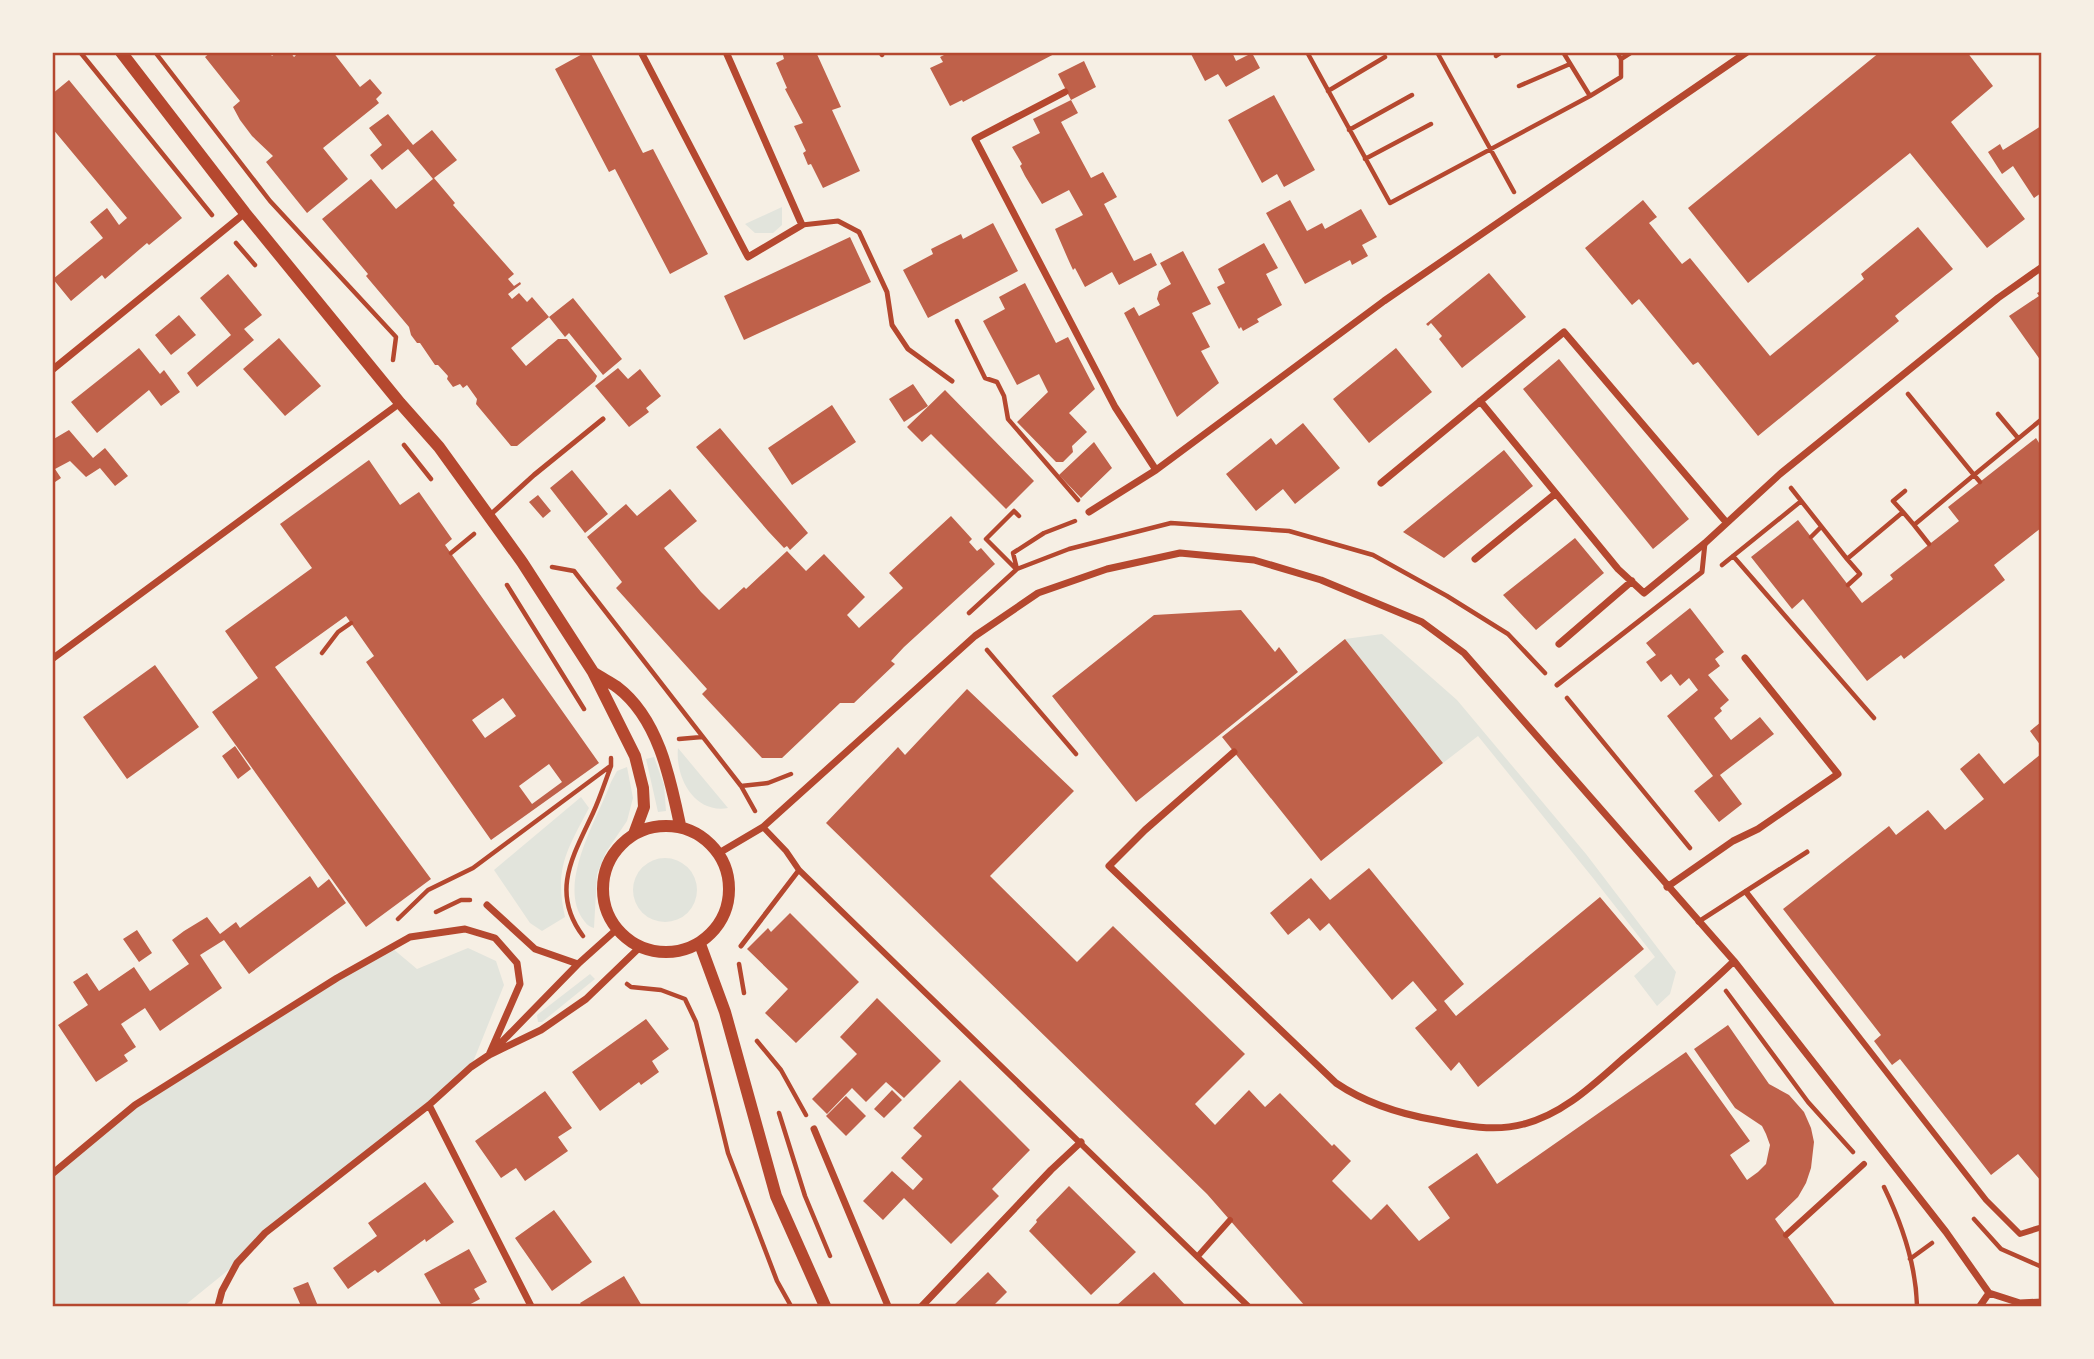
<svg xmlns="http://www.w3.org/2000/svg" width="2094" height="1359" viewBox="0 0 2094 1359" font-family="Poppins,sans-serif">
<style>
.green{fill:#e2e4dc}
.building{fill:#bf614a;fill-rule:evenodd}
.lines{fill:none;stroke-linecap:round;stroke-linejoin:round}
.path{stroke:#b5482f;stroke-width:4.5}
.service{stroke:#b5482f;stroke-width:5}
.pedestrian{stroke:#b5482f;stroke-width:6}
.minor{stroke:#b5482f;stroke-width:7}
.tertiary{stroke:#b5482f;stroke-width:12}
.neatline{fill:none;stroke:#b5482f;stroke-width:2.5}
</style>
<rect width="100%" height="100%" fill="#f6efe4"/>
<!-- green -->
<path class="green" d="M782,207v18l-9,8h-18l-10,-9z
M1382,634l75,66 129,154 90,118 -6,22 -13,12 -23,-30 21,-19 -62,-79 -115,-142 -35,27 -98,-124z
M678,748l50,60c-34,6 -53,-31 -50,-60z
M654,757l10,28 2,26 -8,1 -12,-53z
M627,767l6,31 -6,23 -21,31 -9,22 -3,54c-7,-2 -8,-5 -12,-10 -24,-37 16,-100 29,-136l6,-11z
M581,797l8,11c-22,42 -35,61 -24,109l-23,14 -12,-8 -36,-53z
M633 890a32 32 0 1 1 64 0a32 32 0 1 1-64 0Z
M392,948l25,21 51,-21 28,13 8,24 -33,82 -206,166 -28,30 -53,43h-131l-1,-131 83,-70z
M590,974l5,5 -53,43h-4l-1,-7z"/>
<!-- building -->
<path class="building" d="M211,52h58l3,4 5,-4h13l4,5 5,-5h34l27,35 10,-8 12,14 -6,6 3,4 -56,45 25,31 -41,34 -41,-51 7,-6 -21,-20 -12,-16 -7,-13 7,-6 -35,-44z
M586,52h4l53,101 10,-4 55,105 -38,20 -55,-105 -6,3 -54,-103z
M782,52h34l25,55 -9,3 28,61 -37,17 -12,-24 -3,1 -5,-12 3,-2 -12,-25 9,-3 -18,-34 2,-1 -11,-25 8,-4z
M950,52h108l-95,50 -1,-2 -12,6 -20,-38 13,-6 -3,-5z
M1190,52h42l4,9 16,-8 8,15 -34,19 -8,-13 -13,7z
M1880,52h87l26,34 -42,36 74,97 -38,29 -77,-95 -162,130 -60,-75z
M1084,61l12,26 -25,13 -13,-26z
M69,80l113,138 -33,27 -2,-2 -42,36 -3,-4 -31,26 -18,-22 50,-41 -13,-16 17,-14 12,17 8,-7 -75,-90v-34z
M1274,95l41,75 -31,17 -7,-13 -15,9 -34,-63z
M1071,100l7,13 -17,9 30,56 12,-6 14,25 -13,7 30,57 17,-8 6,12 -38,20 -7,-13 -27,15 -10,-19 -2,2 -5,-11 -13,-30 28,-14 -14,-25 -27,14 -17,-28 -5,-10 2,-2 -10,-17 28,-14 -7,-14z
M388,114l25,31 19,-15 25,30 -23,18 21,25 -2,2 61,69 -6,5 6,7 6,-4 1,2 -13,10 4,5 7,-6 8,9 5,-5 17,20 -38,31 15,18 32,-27h9l30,37 -2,5 -78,65h-6l-35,-42 1,-5 -10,-14 -4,3 -3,-4 -7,3 -6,-8 1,-3 -10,-11h-3l-15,-22h-3l-6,-8 -2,-8 -43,-51 2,-2 -46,-55 49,-40 25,30 37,-30 -25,-30 -26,21 -12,-15 12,-10 -13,-17z
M2041,126v67l-7,5 -21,-32 -11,8 -14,-22 12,-8 3,6z
M1290,200l17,31 15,-8 3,6 36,-20 16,28 -15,8 6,11 -16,9 -2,-5 -45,24 -39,-71z
M1643,200l14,17 -8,6 33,41 8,-6 80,98 94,-77 -3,-5 57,-47 35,42 -58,47 4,5 -141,115 -60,-74 -5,3 -54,-66 -7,6 -47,-57z
M993,223l25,48 -90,47 -25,-48 30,-16 -2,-5 30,-15 2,5z
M850,237l21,45 -127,58 -20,-44z
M1264,243l14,25 -12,6 16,31 -25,14 2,3 -16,9 -2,-4 -2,2 -22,-42 8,-4 -7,-14z
M1183,251l28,53 -19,9 18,34 -9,4 18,32 -42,34 -53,-104 10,-6 5,9 21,-11 -3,-6 2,-8 12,-7 -11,-21z
M1489,273l37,44 -64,51 -23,-29 3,-3 -11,-13 -3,3 -2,-2z
M228,274l34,41 -18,14 10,11 -57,47 -10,-14 44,-38 -31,-37z
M1025,283l31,60 12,-6 27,52 -26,24 18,19 -15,14 1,6 -10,10h-7l-39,-40 31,-30 -9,-18 -22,11 -34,-64 22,-12 -6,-12z
M2041,291v70l-32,-45 30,-20 -2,-3z
M573,298l49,61 -19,16 -34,-42 -4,4 -16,-20z
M179,315l17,20 -25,20 -16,-20z
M279,338l42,48 -36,30 -42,-47z
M139,348l21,26 4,-4 16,22 -19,14 -12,-16 -52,43 -26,-31z
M1396,348l36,44 -63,51 -36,-44z
M1559,359l130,160 -36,30 -130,-160z
M618,368l10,11 12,-10 21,27 -15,12 3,4 -20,15 -34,-41z
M913,384l15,22 -24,16 -15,-23z
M945,390l89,91 -28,28 -75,-75 -9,8 -15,-15z
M832,405l24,37 -64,43 -24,-37z
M1303,423l37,45 -45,36 -12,-15 -27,22 -30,-37 45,-36 5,7z
M720,428l88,105 -18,17 -3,-4 -3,2 -16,-17 -72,-84z
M69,430l24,28 12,-10 23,28 -13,10 -15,-18 -14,9 -16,-16 -15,8 6,9 -9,6v-44z
M2036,438l5,8v82l-47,37 11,15 -101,79 -3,-4 -34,26 -64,-82 -11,10 -41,-52 47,-37 64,83 31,-24 -3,-4 69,-54 -11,-14z
M1094,442l18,26 -31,30 -22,-23z
M1504,450l29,36 -89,72 -41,-26z
M369,460l31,45 19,-13 33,47 -7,6 154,218 -108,77 -125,-178 8,-6 -28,-40 -71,51 156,212 -65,48 -154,-215 46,-34 -33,-47 87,-63 -32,-44zM503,698l13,18 -31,22 -13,-18zM549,764l13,18 -30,22 -13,-18z
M572,470l36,44 -23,19 -35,-45z
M670,489l27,32 -33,27 37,44 18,18 25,-23 2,2 41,-38 19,20 18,-17 41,43 -18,18 12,13 44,-40 -14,-15 62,-57 21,23 -3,3 8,9 4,-3 14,16 -91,83 -13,14 4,3 -41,39h-14l-58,55h-20l-60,-64 5,-5 -91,-101 6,-6 -35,-45 39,-33 11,12z
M538,495l13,16 -8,7 -14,-16z
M1575,538l29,35 -68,57 -33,-35z
M1690,608l34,44 -9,7 5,7 -12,9 21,25 -9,8 2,3 -8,7 17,22 29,-23 14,17 -54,41 22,29 -23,18 -25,-31 19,-15 -46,-60 31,-26 -9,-12 -9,8 -9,-12 -10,8 -15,-20 10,-7 -10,-12z
M1241,610l34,42 4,-5 19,25 -162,130 -84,-106 102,-81z
M1345,639l98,124 -122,98 -99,-124z
M155,665l44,62 -72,52 -44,-62z
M967,689l107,102 -84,85 87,86 36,-36 132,128 -50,50 20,21 34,-35 16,17 15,-14 52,53 2,-2 17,17 -19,20 39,39 16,-16 32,37 31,-23 -22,-31 49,-34 20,31 189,-132 64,89 -20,14 17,25 11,-8 8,-8 4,-19 -4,-11 -4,-8 -27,-18 -41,-59 34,-24 41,59 20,11 15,17 7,16 3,14 -3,26 -5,15 -8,14 -23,22 61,87h-531l-98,-112 -381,-371 72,-76 7,8z
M2041,722v24l-11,-15z
M235,746l16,23 -13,10 -16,-23z
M1979,753l25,31 37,-30v427l-23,-27 -27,21 -91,-116 -8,6 -18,-24 7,-6 -98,-126 106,-83 7,9 32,-25 17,20 39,-31 -24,-30z
M1369,868l95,116 -20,17 12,15 144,-119 44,52 -166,138 -19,-25 -8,9 -36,-43 22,-18 -24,-29 -21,19 -63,-77 -9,8 -11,-13 -21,17 -18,-22 41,-35 19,22z
M310,876l8,12 11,-9 17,24 -97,71 -25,-34 -24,15 22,33 -62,43 -15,-23 -24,16 15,23 -12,8 4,6 -32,21 -38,-57 30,-20 -15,-23 14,-9 12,18 35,-24 16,24 39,-27 -17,-24 12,-9 23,-14 13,17 16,-12 4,6z
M790,913l69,69 -63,61 -31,-30 23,-24 -41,-40 21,-21 3,4z
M137,930l15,23 -13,9 -16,-23z
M877,998l64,63 -37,37 -18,-16 -20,20 -14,-14 -25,26 -15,-15 45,-45 -17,-17z
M646,1019l23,30 -17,12 7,11 -18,13 -2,-3 -39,29 -28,-39z
M960,1080l70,70 -38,39 7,7 -48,48 -47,-46 -21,22 -20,-19 29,-30 21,19 10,-11 -22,-21 21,-22 -9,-8z
M892,1090l10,10 -18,18 -10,-9z
M545,1091l27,37 -14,9 10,14 -43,30 -9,-13 -15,10 -26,-37z
M846,1096l20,20 -20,20 -20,-20z
M425,1182l29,40 -28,20 -1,-3 -47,34 -3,-3 -27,19 -15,-21 44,-32 -9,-13z
M1069,1186l67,66 -45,43 -62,-64 8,-9 -1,-2z
M554,1210l38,52 -40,29 -37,-53z
M469,1249l18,33 -13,7 6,10 -13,7h-25l-18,-32z
M988,1272l19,20 -14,14h-40z
M1154,1272l32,34h-70z
M624,1276l18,30h-60l-2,-3z
M308,1282l10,24h-17l-8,-18z"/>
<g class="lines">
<!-- path -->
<path class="path" d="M80,52l132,163
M155,52l115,149 126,136 -3,23
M880,52l2,3
M1307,52l83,151 200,-107 31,-19v-18l11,-7
M1437,52l77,140
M1563,52l27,44
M1617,52l4,7
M1496,56l6,-4
M1519,86l51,-22
M1328,91l57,-34
M1349,130l63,-35
M1365,159l66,-35
M236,243l19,22
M957,321l28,57 12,4 7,14 4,23 70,81
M1998,414l20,24
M404,445l27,34
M1980,482l-6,-7 68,-56
M1791,488l56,71 56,-47 11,13 60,-50 -66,-81
M1903,512l-10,-11 12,-10
M1914,525l15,19
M1811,537l10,-10
M451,553l23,-19
M1733,556l141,162
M1847,559l13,15 -12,11
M1722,565l78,-63
M552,567l22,4 167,215 14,25
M1016,569l-30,-30 28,-28 5,5
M1017,569l-4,-16 31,-20 31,-12
M507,585l77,124
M969,613l48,-44 52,-20 102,-26 118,8 84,24 74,41 61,38 37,39
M987,650l89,104
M322,653l16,-21 13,-9
M1567,698l123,150
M679,739l23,-2
M741,786l27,-3 23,-9
M436,912l25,-12h9
M398,919l30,-29 45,-22 136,-101
M583,936c-33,-44 -10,-80 10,-123 7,-15 12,-31 18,-47v-8
M739,964l5,29
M627,984l4,3 30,3 24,9 11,23 32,131 49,128 14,25
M1726,991l82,111 45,50
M757,1041l24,29 25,45
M779,1113l26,83 25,60
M1884,1187c18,37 32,78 33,119
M1974,1219l27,30 41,18
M1910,1259l22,-16"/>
<!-- service -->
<path class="service" d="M802,225l36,-4 21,11 28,60 5,33 16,24 44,32
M489,516l45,-41 69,-56
M1557,685l145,-113 3,-29
M1698,922l109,-70
M741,946l58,-76"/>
<!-- pedestrian -->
<path class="pedestrian" d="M763,827l23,24 13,19 449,436
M1746,892l240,308 34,34 19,-6
M1786,1235l78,-71
M1198,1256l32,-36"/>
<!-- minor -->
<path class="minor" d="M641,52l107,205 54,-32 -76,-173
M1065,92l-90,47 140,268 41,63 228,-169 363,-249
M52,370l193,-157
M1480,401l138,168 26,24 61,-50 75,-69 218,-176 44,-31
M1381,483l183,-151 162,190
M1089,512l67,-42
M1475,559l80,-65
M1559,644l73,-63
M52,659l348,-256
M1234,752l-89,78 -36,36 227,217c28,19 64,31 99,37 29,6 60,12 89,4 40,-10 71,-41 101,-67 37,-31 74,-62 109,-96
M719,853l44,-26 212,-191 63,-43 69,-24 73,-16 74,7 67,20 101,42 42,31 270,308 212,271 43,61
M1667,887l66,-46 25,-12 80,-55 -93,-116
M487,905l48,44 43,15
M493,1051l85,-87 39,-35
M429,1105l102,201
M814,1129l74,177
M52,1174l83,-69 202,-127 73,-41 55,-8 30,9 22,25 3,21 -31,71
M1989,1293l31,10 22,-1
M218,1306l4,-15 15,-28 28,-30 164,-128 42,-38 18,-12 52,-25 45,-31 54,-52
M922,1306l129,-136 30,-28
M1980,1306l9,-13"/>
<!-- tertiary -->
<path class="tertiary" d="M121,52l124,161 155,190 39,44 83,115 71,110 42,84 8,32 1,19 -10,27
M594,673c7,5 16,9 23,14 41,31 53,90 63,138
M603 889a63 63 0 1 1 126 0a63 63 0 1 1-126 0Z
M700,944l25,68 51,184 49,110"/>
</g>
<!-- border -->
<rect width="2094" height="1359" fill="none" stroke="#f6efe4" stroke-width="108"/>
<rect x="54" y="54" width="1986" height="1251" class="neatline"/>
</svg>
